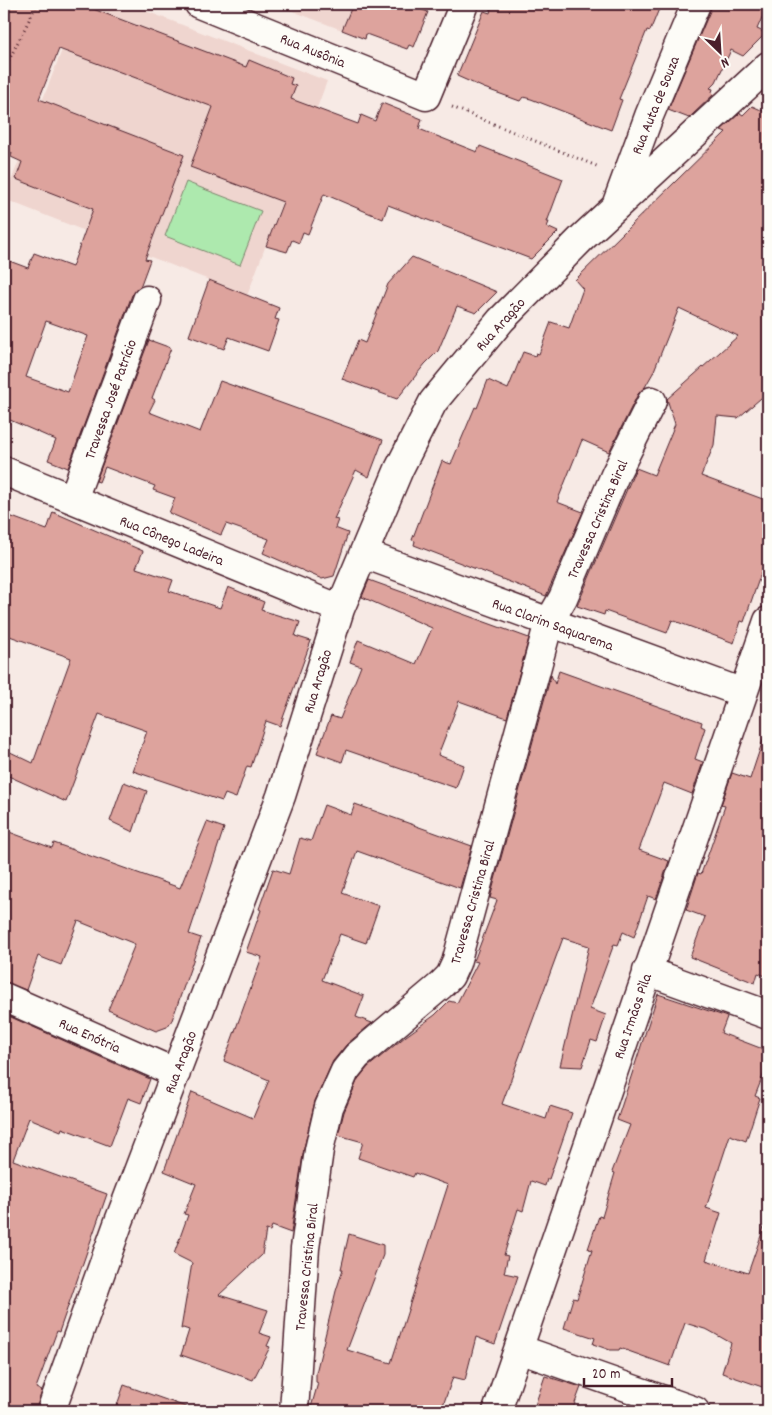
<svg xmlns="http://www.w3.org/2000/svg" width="772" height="1415" viewBox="0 0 772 1415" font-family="Dekko,sans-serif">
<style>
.built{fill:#efd5cf}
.green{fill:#ade9ae;stroke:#7c846c}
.building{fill:#dda39d;stroke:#4a1f2b;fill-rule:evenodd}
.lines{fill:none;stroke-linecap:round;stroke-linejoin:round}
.minor-casing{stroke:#4a1f2b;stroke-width:31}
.path{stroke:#4a1f2b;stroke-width:3;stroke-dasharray:1 4;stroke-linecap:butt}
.minor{stroke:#fdfcf7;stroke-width:28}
.labels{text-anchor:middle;stroke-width:4;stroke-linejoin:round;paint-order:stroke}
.street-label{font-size:15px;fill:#4a1f2b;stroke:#fdfcf7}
</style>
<rect width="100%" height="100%" fill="#f7eae5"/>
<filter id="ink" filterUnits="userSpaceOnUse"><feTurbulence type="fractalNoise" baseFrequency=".02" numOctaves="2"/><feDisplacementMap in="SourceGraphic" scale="10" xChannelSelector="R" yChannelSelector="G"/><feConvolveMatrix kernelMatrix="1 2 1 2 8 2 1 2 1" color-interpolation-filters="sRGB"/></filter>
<g filter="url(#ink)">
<!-- built -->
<path class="built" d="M80,4h48l199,77 -80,215 -10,-5 -233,-92z
M274,4h79l-11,26z"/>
<!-- green -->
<path class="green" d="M186,182l75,29 -21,54 -75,-29z"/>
<!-- building -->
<path class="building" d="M4,4h76l166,63 3,-7 43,18 -2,6 6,2 -5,13 67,25 3,-9 14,6 7,-18 40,16 -3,10 58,23 3,-6 83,33 -16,43h2l-2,5 11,5 -27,27 -143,-54 -5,14 -59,-25 -16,40 -5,-2 -4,11 -7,-3 -5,12 -21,-6 17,-44 -93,-35 23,-60 -154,-58 -20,50 145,56 -39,104 5,1 -10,27 -8,8 -64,173 -20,-8 8,-20 -46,-20 -3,9 -3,-1v-169l24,9 6,-15 38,14 21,-58 -77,-30 6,-17 -11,-5 1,-4 -8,-4zM46,321l42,15 -20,56 -42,-15z
M353,4h54l21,8 -14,35 -5,-2 -2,4 -41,-15 -1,5 -23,-9z
M492,4h169l-11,27 -3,-1 -28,69 3,1 -11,30 -80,-31 -8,-2 -3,4 -36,-13 -27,-12 27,-65 6,2z
M713,4h55l-11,25 9,4 -23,23 -12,-6 -15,32 -6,6 3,1 -1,3 2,2 -25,24 -21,-8z
M752,106l16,7v279l-30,26 -21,-2 -3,29 -13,31 67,25v52l-24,69 -3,-1 -7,22 -62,-23 -5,13 -62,-22 -1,4 -27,-9 59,-138 18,7 21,-51 -8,-25 71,-63 -59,-28 -26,65 -8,14 -7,7 -29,58 -27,-12 -25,62 26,10 -37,84 -132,-51 1,-4 -3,-1 30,-79 9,3 24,-57 2,1 11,-28 20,9 15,-37 12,4 1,-3 3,1 12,-32 18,6 14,-39 -8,-9 151,-148 -5,-2 19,-17 3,2z
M412,257l85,35 -21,21 -19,-7 -19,45 -13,13 -28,35 -55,-20 16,-39 7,3 23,-59z
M209,280l70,28 -4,11 4,1 -11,31 -39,-14 -5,12 -35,-13z
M149,340l22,8 -19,50 3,2 -6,12 51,20 20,-51 163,59 -14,37 -13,-7 -22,49 4,1 -3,8 13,5 -14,43 -12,3 -59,-26 6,-14 -43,-15 -5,11 -52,-22 6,-15 -22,-8 2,-4 -50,-19 -6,15 -3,-1z
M53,512l90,39 -7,17 37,12 -4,11 51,17 8,-21 36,15 -3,8 39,12 -5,14 16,5 -31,85 -14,-5 -15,46 -4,-1 -11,32 -11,-4 -3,7 -89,-30 14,-40 -48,-17 -33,88 -62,-28v-25l29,14 38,-105 -67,-24v-120l43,16z
M369,580l160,58 -22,80 -48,-17 -21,54 26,10 -8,23 -110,-38 -4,12 -25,-9 14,-37 9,3 21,-53 -11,-4 8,-22 58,24 16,-36 -70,-31z
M559,671l143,51 -1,4 4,2 -10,31 8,3 -11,32 -28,-11 -25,67 30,11 -13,38 -8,-3 -14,41 -11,-5 -5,13 -4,-1 -24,65 16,6 -9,27 -6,-2 -9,27 -22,-1 29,-120 -26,-8 -61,166 44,15 4,-13 22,7 -23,66h-2l-2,7 -14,-5 -8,30 -5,-2 -14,46 4,1 -4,17 14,3 -23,68 -19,-7 -11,43 -12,-3 -12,34h-131l8,-28 -2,-1v-9l20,-82 7,-22h-2l8,-35 34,11v10l-36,95 44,13 57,-178 -33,-12 -2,4 -55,-19 5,-16 -25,-7 6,-23 14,-33 10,-12 38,-31 29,-21 14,-14 8,2 21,-41 -4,-1 23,-61 -7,-2 61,-223 4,9z
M764,737h4v240l-10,-4 -3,10 -65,-26 15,-40 -19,-7 12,-37 3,1 8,-22 16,-46 -4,-1 11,-32 18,6z
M124,782l23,9 -14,41 -23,-11z
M355,804l117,42 -12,42 -103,-37 -15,42 37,13 -13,37 -26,-9 -18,46 42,16 -8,21 16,6 -25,21 -14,17 -18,40 -11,47 -13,85 -19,-7 -2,5 -4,-1 -4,25 -43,40 49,15 -9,23 12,4 -4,9 3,1 -17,33 -72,-25 8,-25 -6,-2 -2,1 11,-66 -18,-9 14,-39 -4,-1 12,-30 -32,-13 28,-79 61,26 16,-38 -45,-19 38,-104 -16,-5 15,-42 -2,-1 14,-40 16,5 11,-36 11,3 13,-36 27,10z
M207,822l17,6 -35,106 12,4 -29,82 -5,7 -11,4 -48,-21 27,-66 -57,-23 -17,44 -23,-9 -12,34 -22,-8v-152l48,18 2,-5 126,45z
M658,994l69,23 -6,16 47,18v12l-13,33 5,2 -14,43 -16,-6 -24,73 15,5 -15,47 42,13 16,-46h4v162l-46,-16 9,-30 -23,-13 -23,-7 -15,43 -50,-18 -1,2h-9l-17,-6 2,-6 -31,-10 9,-30 4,1 15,-49 -4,-1 11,-33 3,1 13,-44 -3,-1 18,-47 -13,-5z
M4,1014l146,65 -9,24 -13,-5 -18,48 -48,-18 -1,3 -32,-13 -16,42 94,34 -48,138 -2,-1 -21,57 6,3 -6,20h-32z
M545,1376l36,11 -9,24h-39z
M124,1385l65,23 -1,3h-73z"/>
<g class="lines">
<!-- minor casing -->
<g class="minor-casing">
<path id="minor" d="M199,4l227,92 38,-92
M617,203l32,-87 47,-112
M4,471l336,138
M73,499l74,-199
M364,554l379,139
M647,971l121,44
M4,997l172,76
M519,1349l176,62
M51,1411l67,-187 163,-428 59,-187 59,-140 34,-67 68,-82 82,-83 185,-171
M294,1411l11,-163 14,-98 10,-43 16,-36 12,-15 83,-70 10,-10 6,-13 93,-341 14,-24 52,-123 37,-74
M497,1411l271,-790"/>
</g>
<!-- path -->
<path class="path" d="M4,70l33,-66
M452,107l147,60"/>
<!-- minor -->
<use href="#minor" class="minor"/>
</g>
</g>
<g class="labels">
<!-- street labels -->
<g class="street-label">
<text transform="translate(313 50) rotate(22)" y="5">Rua Ausônia</text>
<text transform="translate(655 105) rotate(-68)" y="5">Rua Auta de Souza</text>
<text transform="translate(500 324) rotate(-48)" y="5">Rua Aragão</text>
<text transform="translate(110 399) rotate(-70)" y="5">Travessa José Patrício</text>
<text transform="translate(597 519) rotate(-66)" y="5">Travessa Cristina Biral</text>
<text transform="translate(172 540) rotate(22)" y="5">Rua Cônego Ladeira</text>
<text transform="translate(553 624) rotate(20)" y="5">Rua Clarim Saquarema</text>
<text transform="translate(317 681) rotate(-73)" y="5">Rua Aragão</text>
<text transform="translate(472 902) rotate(-74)" y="5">Travessa Cristina Biral</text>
<text transform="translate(632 1016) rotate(-71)" y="5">Rua Irmãos Pìla</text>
<text transform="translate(90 1035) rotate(24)" y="5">Rua Enótria</text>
<text transform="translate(180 1062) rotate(-69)" y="5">Rua Aragão</text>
<text transform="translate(306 1267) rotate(-84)" y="5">Travessa Cristina Biral</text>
</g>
</g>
<!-- margin -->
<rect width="772" height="1415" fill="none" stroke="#fdfcf7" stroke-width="20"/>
<rect x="10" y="10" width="752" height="1395" fill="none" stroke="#4a1f2b" stroke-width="2" filter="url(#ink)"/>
<!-- north arrow -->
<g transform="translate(720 52) rotate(155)" stroke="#fdfcf7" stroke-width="4" paint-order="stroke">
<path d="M0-4L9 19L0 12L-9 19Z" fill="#4a1f2b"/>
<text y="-8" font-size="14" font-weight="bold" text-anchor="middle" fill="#4a1f2b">N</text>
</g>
<!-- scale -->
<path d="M584 1378v8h88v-8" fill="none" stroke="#4a1f2b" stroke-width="2.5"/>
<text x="592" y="1378" font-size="15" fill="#4a1f2b" stroke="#fdfcf7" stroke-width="4" paint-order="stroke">20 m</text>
</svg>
